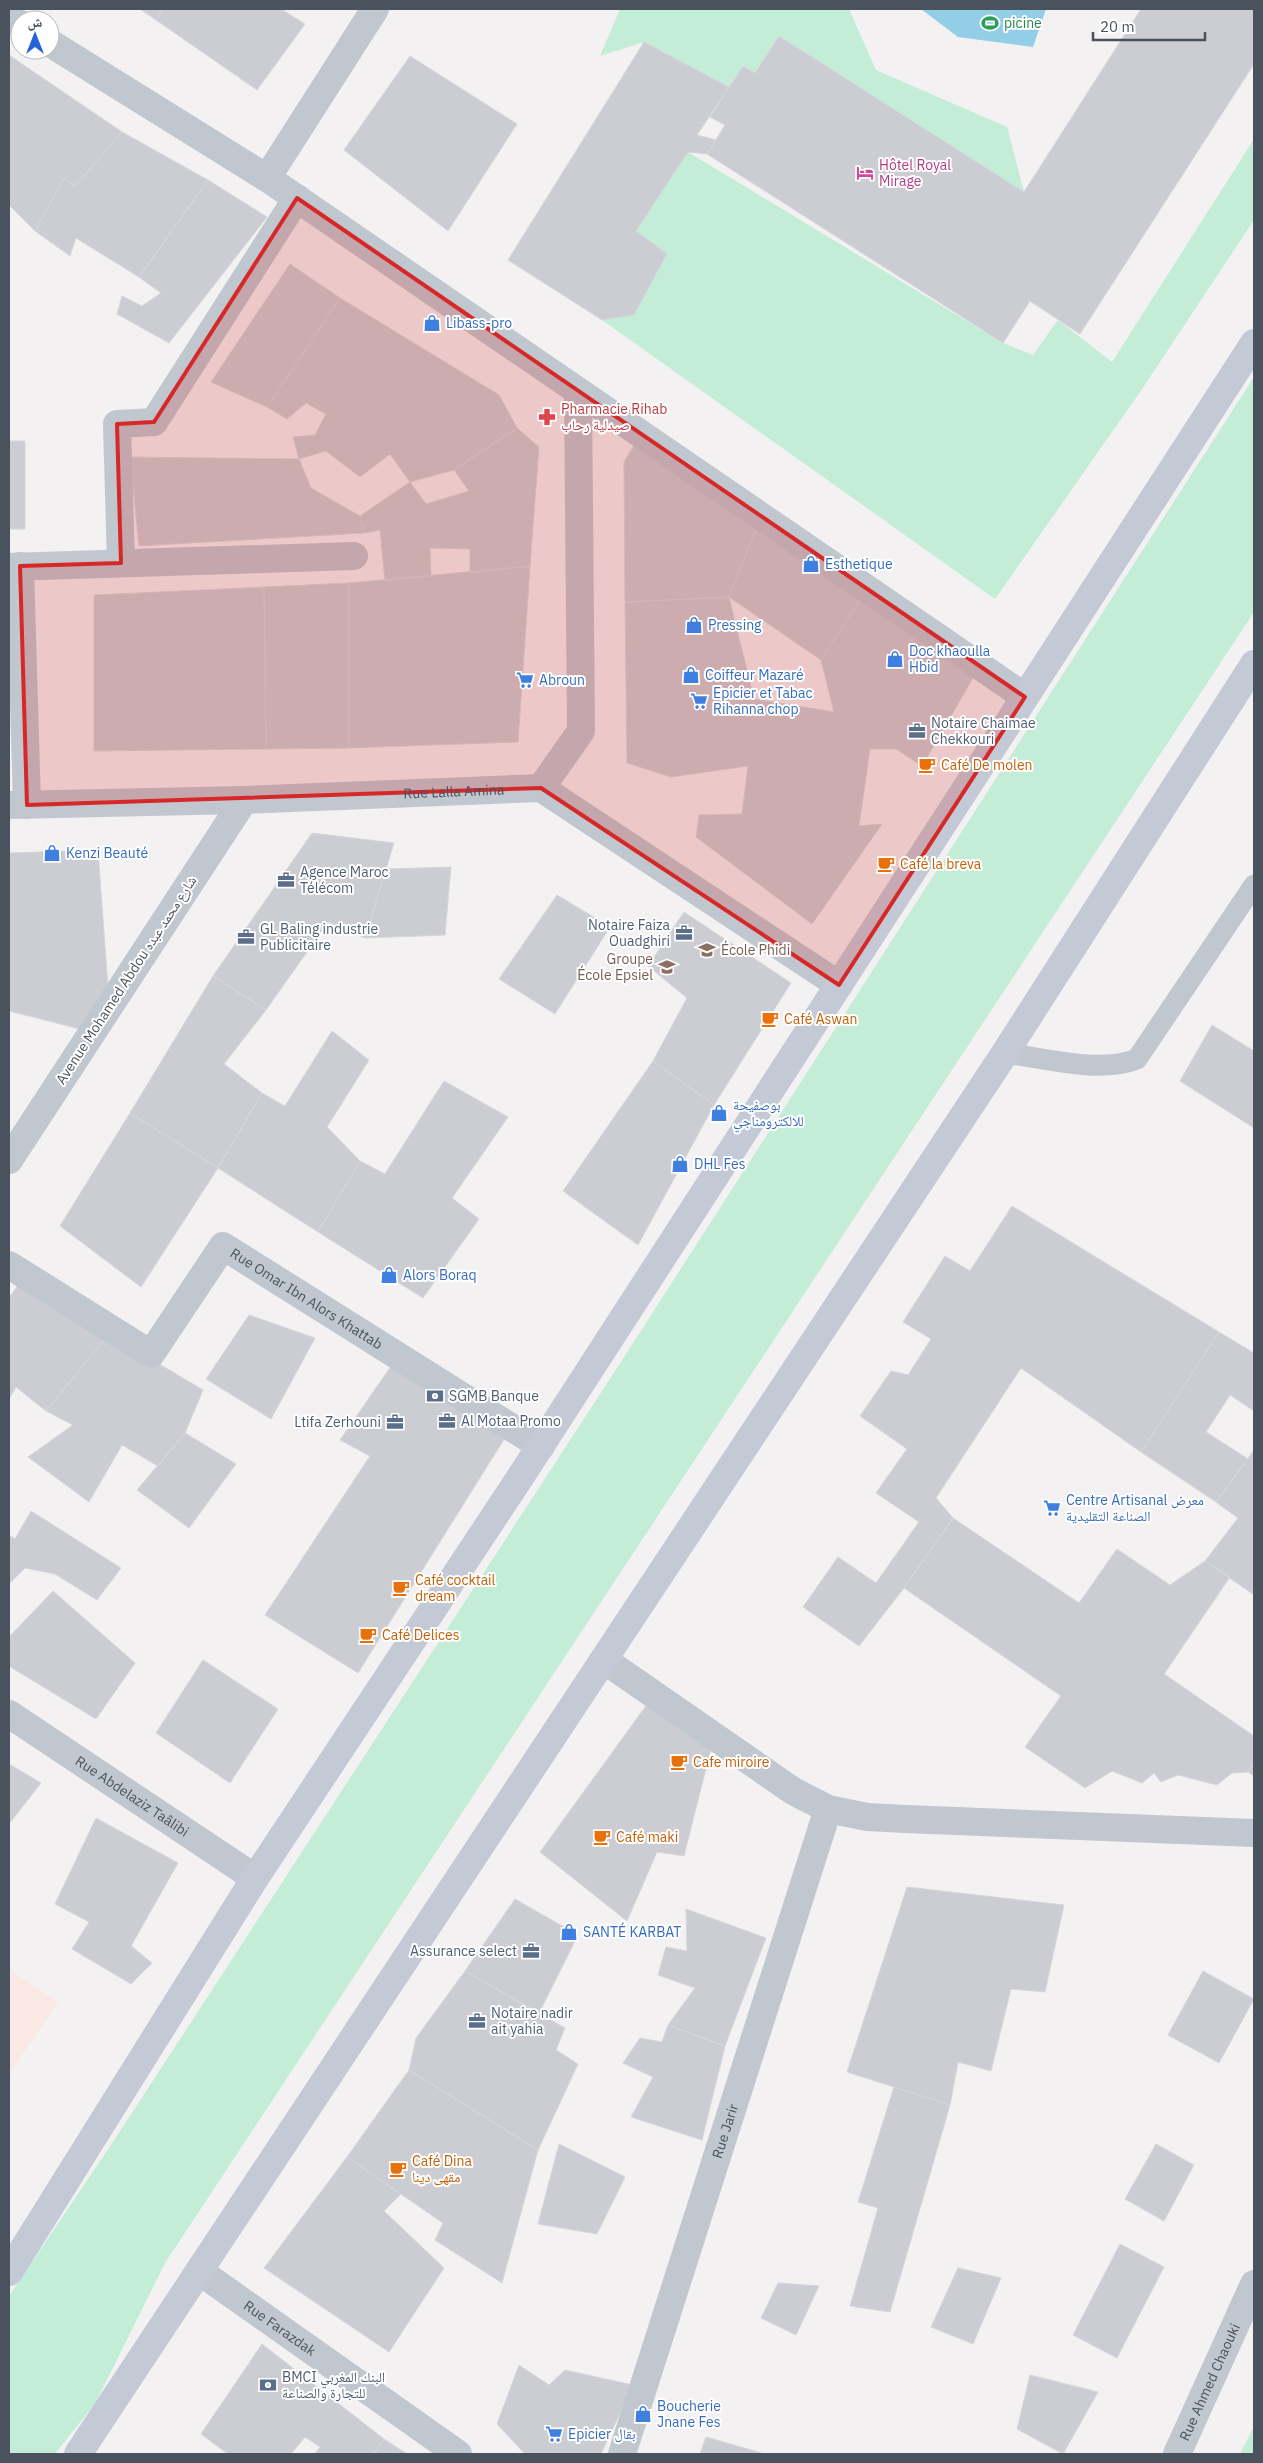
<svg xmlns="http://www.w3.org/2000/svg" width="1263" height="2463" viewBox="0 0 1263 2463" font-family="'IBM Plex Sans','Noto Naskh Arabic',sans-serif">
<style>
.medical{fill:#fae8e4}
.green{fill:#c3edd7}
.water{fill:#93cee7}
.building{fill:#cbcdd3;stroke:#d5d7dc}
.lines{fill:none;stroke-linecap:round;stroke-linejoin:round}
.service{stroke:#c0c7ce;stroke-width:21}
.pedestrian{stroke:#c0c7ce;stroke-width:28}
.minor{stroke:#c0c7ce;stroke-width:28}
.secondary{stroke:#c3cad6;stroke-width:28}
.marked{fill:#d62828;fill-opacity:0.2;stroke:#d62828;stroke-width:4;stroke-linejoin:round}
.labels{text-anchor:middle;stroke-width:4;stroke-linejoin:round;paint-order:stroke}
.leisure-label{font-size:14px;fill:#27864d;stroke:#fff;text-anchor:start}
.hotel-label{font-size:14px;fill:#b23c85;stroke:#fff;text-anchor:start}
.shop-label{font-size:14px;fill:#366cbe;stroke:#fff;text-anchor:start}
.health-label{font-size:14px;fill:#be3a42;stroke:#fff;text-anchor:start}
.service-label{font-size:14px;fill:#4e5e75;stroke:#fff;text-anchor:start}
.food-label{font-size:14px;fill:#c56008;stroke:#fff;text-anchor:start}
.street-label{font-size:14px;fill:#4a525d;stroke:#fff}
.education-label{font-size:14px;fill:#785e54;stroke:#fff;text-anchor:start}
</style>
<rect width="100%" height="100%" fill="#f3f1f1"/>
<!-- medical -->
<path class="medical" d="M9,1969l49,33 -49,72z"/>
<!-- green -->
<path class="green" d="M620,9h229l27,61 131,57 17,65 -245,-156 -24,37 -12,-7 -14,21 -85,-45 -44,14z
M1254,139v81l-114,172 -145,207 -393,-279 32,-5 33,-60 -31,-24 52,-79 315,191 30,12 25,-35 54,42z
M1254,377v235l-1089,1651 -69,139 -41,52h-46v-158l104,-154 506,-777z
M1254,2426v28h-14z"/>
<!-- water -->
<path class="water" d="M921,9h125l-13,38 -75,-10z"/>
<!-- building -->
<path class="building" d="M140,9h23l-7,11z
M163,9h118l24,15 -48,66 -101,-70z
M1141,9h113v55l-174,270 -50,-33 -27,42 -296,-189 18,-29 -15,-8 33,-51 12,7 24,-37 245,156z
M644,42l85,45 -32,48 19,5 -9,14 -19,-2 -52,79 31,23 -33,61 -32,5 -94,-60z
M9,55l113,77 -47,54 -11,-8 -29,53 -26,-26z
M410,56l107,68 -69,107 -104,-81z
M122,132l86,48 -69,97 -63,-39 -6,18 -35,-25 29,-53 11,8z
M208,180l59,37 -98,126 -52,-29 5,-18 20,10 19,-13 -22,-16z
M290,264l50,34 -73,109 -56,-25z
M340,298l159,97 18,33 -63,42 -44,12 -20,-28 -30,23 -34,-26 -27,8 -6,-22 22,-2 11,-21 -20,-11 -19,16 -20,-12z
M517,428l22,19 -9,119 -60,7v-24l-40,-1 1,28 -46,5 -5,-51 -16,3 -4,-17 50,-34 16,22 43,-13 -15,-21z
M640,435l120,84 -31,78 -104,5 -1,-140z
M9,441h16v88h-16z
M130,457l169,2 12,29 49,28 4,17 -225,13z
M760,519l105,74 -44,67 -92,-63z
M530,566l-12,176 -169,6v-165z
M349,583v165l-83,1 -2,-162z
M264,587l2,162 -172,2v-156z
M865,593l112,78 -55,95 -26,-17h-26l-11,77 23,-2 -70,100 -116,-87 3,-22 43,-1 6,-48 -77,11 -44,-14 -2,-161 104,-5 25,102 80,13 -13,-52z
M312,833l82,10 -29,95 -37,-16 -62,88 -53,-34z
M98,850l11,151 -21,30 -79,-20v-158z
M451,867l-6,68 -80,3 21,-69z
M557,895l53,32 -55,87 -56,-35z
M684,912l107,71 -77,122 -61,-44 34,-63 -39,-32z
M213,976l53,34 -42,54 38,29 -44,75 -88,-55z
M1212,1025l42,26v77l-74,-47z
M332,1031l37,29 -42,67 33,34 -42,71 -100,-64 44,-75 23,13z
M653,1061l61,44 -76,140 -75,-54z
M444,1081l64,36 -56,81 27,21 -56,79 -105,-66 42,-71 25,13z
M130,1113l88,55 -77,119 -81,-61z
M1012,1206l207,126 -78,120 -120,-84 -85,130 17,20 -49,70 -45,58 -56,-39 35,-50 38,26 43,-61 -43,-29 31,-44 -47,-33 31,-45 17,4 23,-36 -28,-17 42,-66 25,15z
M21,1281l88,53 -63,77 -30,-24 -7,12v-101z
M249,1315l66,23 -44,81 -65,-40z
M1219,1332l35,21v58l-24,-16 -24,37 42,27 -32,43 -75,-50z
M109,1334l94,56 -18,43 -27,33 -36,-21 -33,57 -61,-45 45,-32 -27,-14z
M394,1362l114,71 -150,240 -93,-58 105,-159 -30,-16z
M185,1433l51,31 -47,64 -52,-38z
M1254,1450v145l-49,-34 33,-43 -22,-16z
M31,1511l90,57 -24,32 -42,-26 -30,-6 -16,16v-49l6,4z
M953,1518l126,85 38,-54 53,36 35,-24 25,16 -66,97 90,62v27l-6,9 -16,1 -15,12 -39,-10 -17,7 -7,-9 -12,10 -30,-12 -27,17 -60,-41 36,-51 -157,-108z
M53,1591l82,72 -39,56 -87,-53v-29z
M203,1660l75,49 -48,74 -74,-50z
M648,1703l63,46 -27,107 -27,-4 -30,69 -87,-69z
M1254,1763v13l-6,-4z
M9,1764l32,19 -32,41z
M96,1818l82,45 -47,83 21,17 -21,21 -59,-35 17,-27 -34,-18z
M907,1887l157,18 -19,87 -34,-3 -20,82 -33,-9 -8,43 -103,-33z
M515,1899l63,36 -39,78 -74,-42z
M686,1909l80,29 -41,108 -57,-21 27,-37 -37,-13 8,-28 21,4z
M465,1971l100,57 -9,22 22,14 -40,86 -129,-80 7,-32z
M1203,1971l51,28 -35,64 -51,-28z
M668,2025l57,21 -23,94 -71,-23 22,-40 -30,-14 17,-25 22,4z
M409,2070l129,80 -36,133 -67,-43 8,-17 -96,-66z
M894,2087l56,18 -60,207 -40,-6 28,-98 -20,-6z
M559,2144l66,33 -28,57 -59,-10z
M1156,2144l38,21 -30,56 -39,-22z
M347,2157l54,37 -17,17 60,57 -55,84 -125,-84z
M1120,2244l44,23 -47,91 -44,-23z
M958,2268l43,10 -28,66 -42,-17z
M778,2283l41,3 -23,49 -35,-17z
M262,2344l122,95 -10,15h-59l5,-7 -15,-10 -14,17h-63l-27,-20z
M519,2365l30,20 16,-15 68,15 -32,69h-76l-28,-30z
M1030,2375l68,17 -35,62 -46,-25z
M706,2437l59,17h-65z
M384,2439l23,15h-33z"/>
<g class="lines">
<!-- service -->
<path class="service" d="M1005,1053c40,5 94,21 132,6l117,-174"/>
<!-- pedestrian -->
<path class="pedestrian" d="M578,391l447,306"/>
<!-- minor -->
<g class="minor">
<path d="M9,17l11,7"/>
<path d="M50,43l217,135 311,213 3,340 -40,57"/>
<path d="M267,178l108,-169"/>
<path d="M121,563l-4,-139 37,-2 143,-224"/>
<path d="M20,566l7,239"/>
<path d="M9,567l345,-11"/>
<path id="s1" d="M9,805l235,-5 297,-12 298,197"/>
<path d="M9,1160l235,-360"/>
<path id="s2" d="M9,1265l142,89 72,-108 318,200"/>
<path d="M604,1660l189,131 35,18 39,8 39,2 348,14"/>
<path id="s3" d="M9,1714l246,164"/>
<path id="s4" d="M199,2271l259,183"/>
<path id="s5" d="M622,2454l206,-645"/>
<path id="s6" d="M1177,2454l77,-170"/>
</g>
<!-- secondary -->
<path class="secondary" d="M9,2272l246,-394 268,-405 731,-1130
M78,2454l927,-1401 249,-389"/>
</g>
<!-- marked area -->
<path class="marked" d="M297,198l728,499 -186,288 -298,-197 -514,17 -7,-239 101,-3 -4,-139 37,-2z"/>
<!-- icons -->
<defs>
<g id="stadium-bare" transform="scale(1.35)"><path d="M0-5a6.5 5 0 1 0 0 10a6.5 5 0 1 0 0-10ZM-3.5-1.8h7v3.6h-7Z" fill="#2e9e5b" stroke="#fff" stroke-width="2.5" paint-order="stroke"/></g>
<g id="hotel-bare" transform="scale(1.35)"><path d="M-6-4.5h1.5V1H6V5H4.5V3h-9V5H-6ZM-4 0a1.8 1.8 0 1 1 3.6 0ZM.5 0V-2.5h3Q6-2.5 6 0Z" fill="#d1479c" stroke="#fff" stroke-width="2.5" paint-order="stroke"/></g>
<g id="shop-bare" transform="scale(1.35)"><path d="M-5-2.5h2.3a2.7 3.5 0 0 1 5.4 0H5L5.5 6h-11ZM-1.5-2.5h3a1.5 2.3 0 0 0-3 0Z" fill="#3f7fe0" stroke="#fff" stroke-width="2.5" paint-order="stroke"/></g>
<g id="pharmacy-bare" transform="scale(1.35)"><path d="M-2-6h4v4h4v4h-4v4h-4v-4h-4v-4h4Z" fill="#e0444e" stroke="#fff" stroke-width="2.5" paint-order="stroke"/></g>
<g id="supermarket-bare" transform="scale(1.35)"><path d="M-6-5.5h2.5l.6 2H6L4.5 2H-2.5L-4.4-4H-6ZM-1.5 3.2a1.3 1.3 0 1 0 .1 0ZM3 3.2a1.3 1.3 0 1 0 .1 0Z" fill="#3f7fe0" stroke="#fff" stroke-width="2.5" paint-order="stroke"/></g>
<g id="office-bare" transform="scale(1.35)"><path d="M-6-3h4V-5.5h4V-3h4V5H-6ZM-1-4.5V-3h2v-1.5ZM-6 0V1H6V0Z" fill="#5c6f8a" stroke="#fff" stroke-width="2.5" paint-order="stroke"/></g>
<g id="cafe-bare" transform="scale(1.35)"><path d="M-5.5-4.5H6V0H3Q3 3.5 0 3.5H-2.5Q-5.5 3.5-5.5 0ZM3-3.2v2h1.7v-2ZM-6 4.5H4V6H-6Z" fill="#e8710a" stroke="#fff" stroke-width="2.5" paint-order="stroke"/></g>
<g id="school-bare" transform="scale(1.35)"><path d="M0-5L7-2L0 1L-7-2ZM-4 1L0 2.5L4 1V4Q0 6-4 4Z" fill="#8d6e63" stroke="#fff" stroke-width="2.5" paint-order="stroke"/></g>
<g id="bank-bare" transform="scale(1.35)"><path d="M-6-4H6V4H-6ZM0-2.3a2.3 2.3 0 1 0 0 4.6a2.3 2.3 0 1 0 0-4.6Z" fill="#5c6f8a" stroke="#fff" stroke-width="2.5" paint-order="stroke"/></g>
</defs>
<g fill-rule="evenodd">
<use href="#stadium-bare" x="990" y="23"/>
<use href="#hotel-bare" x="865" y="173"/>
<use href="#shop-bare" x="432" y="323"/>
<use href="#pharmacy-bare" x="547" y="417"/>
<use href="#shop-bare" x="811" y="564"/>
<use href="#shop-bare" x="694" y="625"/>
<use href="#shop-bare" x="895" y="659"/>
<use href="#shop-bare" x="691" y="675"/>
<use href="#supermarket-bare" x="525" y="680"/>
<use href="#supermarket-bare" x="699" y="701"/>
<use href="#office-bare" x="917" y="731"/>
<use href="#cafe-bare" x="927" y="765"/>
<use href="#shop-bare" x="52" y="853"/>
<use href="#cafe-bare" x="886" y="864"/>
<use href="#office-bare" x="286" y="880"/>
<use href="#office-bare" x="684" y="933"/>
<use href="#office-bare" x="246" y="937"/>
<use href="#school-bare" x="707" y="950"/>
<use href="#school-bare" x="667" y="967"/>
<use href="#cafe-bare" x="770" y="1019"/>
<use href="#shop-bare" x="719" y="1113"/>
<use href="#shop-bare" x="680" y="1164"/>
<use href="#shop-bare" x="389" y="1275"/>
<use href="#bank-bare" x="435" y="1396"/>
<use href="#office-bare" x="447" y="1421"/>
<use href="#office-bare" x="395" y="1422"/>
<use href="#supermarket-bare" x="1052" y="1508"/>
<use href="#cafe-bare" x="401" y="1588"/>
<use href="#cafe-bare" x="368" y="1635"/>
<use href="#cafe-bare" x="679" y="1762"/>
<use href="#cafe-bare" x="602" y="1837"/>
<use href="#shop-bare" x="569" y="1932"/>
<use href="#office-bare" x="531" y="1951"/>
<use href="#office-bare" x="477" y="2021"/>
<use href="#cafe-bare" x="398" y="2169"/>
<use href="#bank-bare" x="268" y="2385"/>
<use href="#shop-bare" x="643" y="2414"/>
<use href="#supermarket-bare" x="554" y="2434"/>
</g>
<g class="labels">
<!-- leisure labels -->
<g class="leisure-label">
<text x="1004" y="28">picine</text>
</g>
<!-- hotel labels -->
<g class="hotel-label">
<text x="879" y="170">Hôtel Royal<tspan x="879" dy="16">Mirage</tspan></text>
</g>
<!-- shop labels -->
<g class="shop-label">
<text x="446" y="328">Libass-pro</text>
<text x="825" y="569">Esthetique</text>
<text x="708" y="630">Pressing</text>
<text x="909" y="656">Doc khaoulla<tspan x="909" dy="16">Hbid</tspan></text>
<text x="705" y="680">Coiffeur Mazaré</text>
<text x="539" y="685">Abroun</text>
<text x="713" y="698">Epicier et Tabac<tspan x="713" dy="16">Rihanna chop</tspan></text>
<text x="66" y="858">Kenzi Beauté</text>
<text x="733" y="1110">بوصفيحة<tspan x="733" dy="16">للالكترومناجي</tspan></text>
<text x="694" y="1169">DHL Fes</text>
<text x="403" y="1280">Alors Boraq</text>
<text x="1066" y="1505">Centre Artisanal معرض<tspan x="1066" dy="16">الصناعة التقليدية</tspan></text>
<text x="583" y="1937">SANTÉ KARBAT</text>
<text x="657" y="2411">Boucherie<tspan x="657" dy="16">Jnane Fes</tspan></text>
<text x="568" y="2439">Epicier بقال</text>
</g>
<!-- health labels -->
<g class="health-label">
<text x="561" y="414">Pharmacie Rihab<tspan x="561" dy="16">صيدلية رحاب</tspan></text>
</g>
<!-- service labels -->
<g class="service-label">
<text x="931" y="728">Notaire Chaimae<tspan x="931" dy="16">Chekkouri</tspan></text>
<text x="300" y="877">Agence Maroc<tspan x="300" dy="16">Télécom</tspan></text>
<text x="670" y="930" text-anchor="end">Notaire Faiza<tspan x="670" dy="16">Ouadghiri</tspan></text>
<text x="260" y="934">GL Baling industrie<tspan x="260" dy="16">Publicitaire</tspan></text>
<text x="449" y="1401">SGMB Banque</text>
<text x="461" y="1426">Al Motaa Promo</text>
<text x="381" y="1427" text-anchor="end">Ltifa Zerhouni</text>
<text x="517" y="1956" text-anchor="end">Assurance select</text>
<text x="491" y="2018">Notaire nadir<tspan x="491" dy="16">ait yahia</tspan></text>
<text x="282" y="2382">BMCI البنك المغربي<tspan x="282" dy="16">للتجارة والصناعة</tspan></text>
</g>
<!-- food labels -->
<g class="food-label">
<text x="941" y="770">Café De molen</text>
<text x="900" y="869">Café la breva</text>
<text x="784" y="1024">Café Aswan</text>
<text x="415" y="1585">Café cocktail<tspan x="415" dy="16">dream</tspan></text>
<text x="382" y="1640">Café Delices</text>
<text x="693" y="1767">Cafe miroire</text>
<text x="616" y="1842">Café maki</text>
<text x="412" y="2166">Café Dina<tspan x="412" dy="16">مقهى دينا</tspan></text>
</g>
<!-- street labels -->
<g class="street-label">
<text dy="5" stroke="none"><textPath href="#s1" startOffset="445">Rue Lalla Amina</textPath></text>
<text transform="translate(126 980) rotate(-57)" y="5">Avenue Mohamed Abdou شارع محمد عبده</text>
<text dy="5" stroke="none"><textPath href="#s2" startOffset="396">Rue Omar Ibn Alors Khattab</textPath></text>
<text dy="5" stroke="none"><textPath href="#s3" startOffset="148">Rue Abdelaziz Taâlibi</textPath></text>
<text dy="5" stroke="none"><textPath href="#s5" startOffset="339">Rue Jarir</textPath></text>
<text dy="5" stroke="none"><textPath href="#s4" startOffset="99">Rue Farazdak</textPath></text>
<text dy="5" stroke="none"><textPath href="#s6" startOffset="79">Rue Ahmed Chaouki</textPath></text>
</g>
<!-- education labels -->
<g class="education-label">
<text x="721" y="955">École Phidi</text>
<text x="653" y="964" text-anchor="end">Groupe<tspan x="653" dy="16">École Epsiel</tspan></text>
</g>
</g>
<!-- border -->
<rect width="1263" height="2463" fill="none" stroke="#4a525d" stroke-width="20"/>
<!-- north arrow -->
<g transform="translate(35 35)"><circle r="24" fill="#ffffff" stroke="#b7babe"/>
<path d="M0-4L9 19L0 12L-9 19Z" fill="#2563d9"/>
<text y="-8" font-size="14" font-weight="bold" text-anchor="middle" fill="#4a525d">ش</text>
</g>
<!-- scale -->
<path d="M1093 32v8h112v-8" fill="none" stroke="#4a525d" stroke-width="2.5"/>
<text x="1100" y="32" font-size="15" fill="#4a525d" stroke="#ffffff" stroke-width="4" paint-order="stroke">20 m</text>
</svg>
